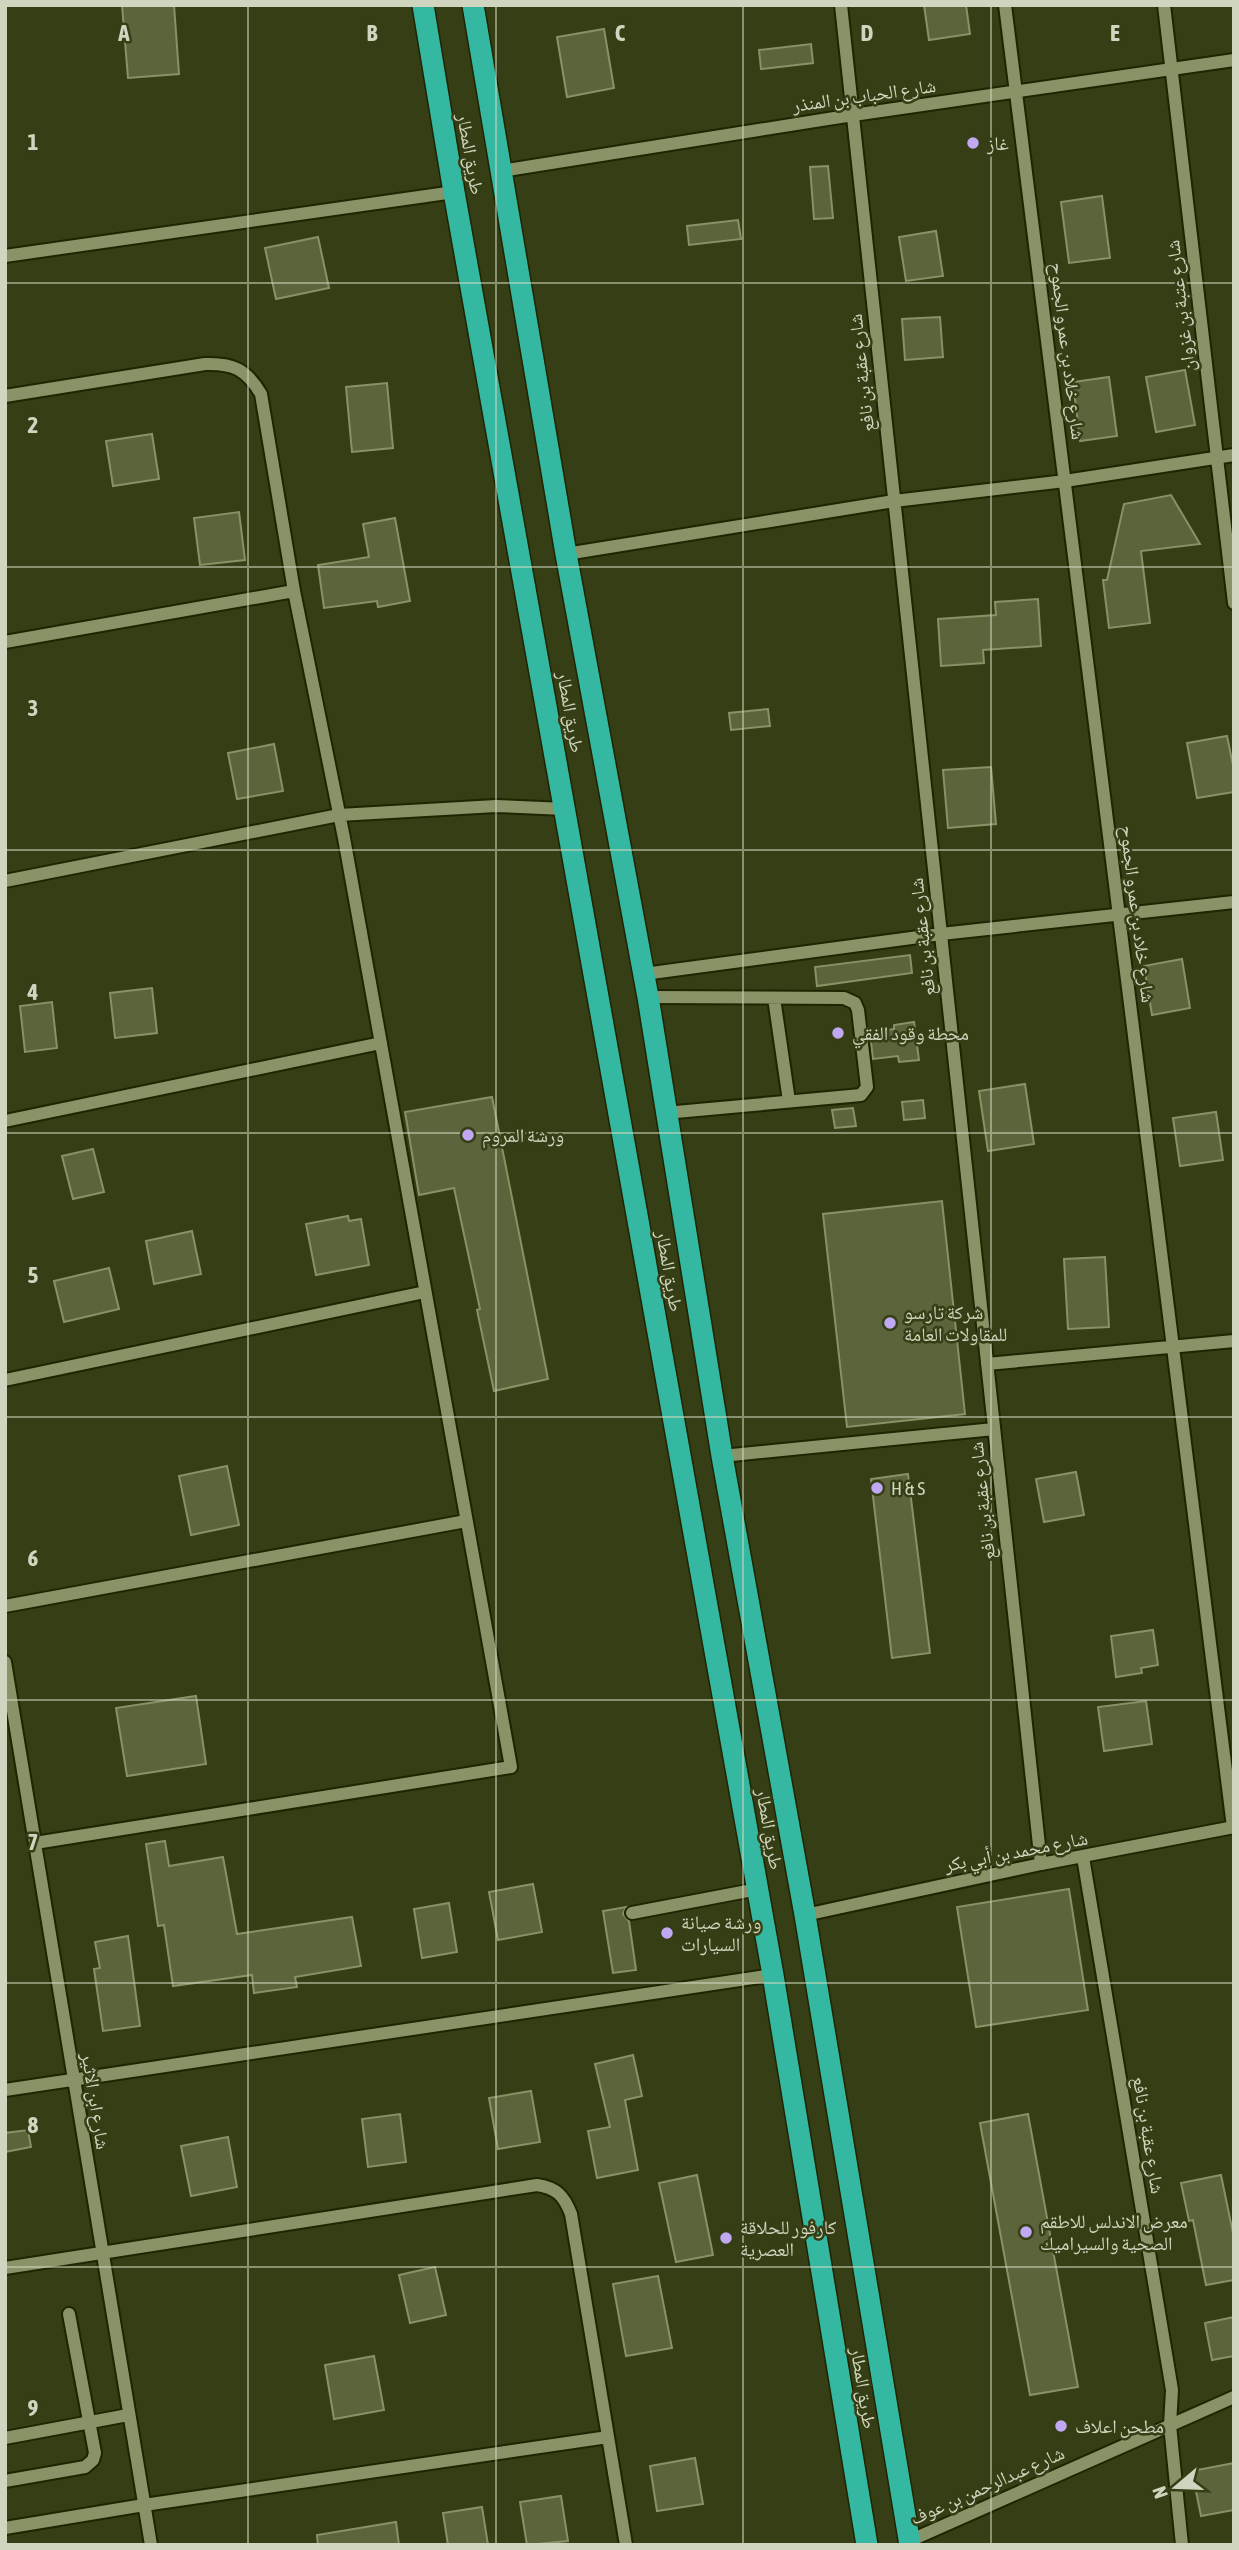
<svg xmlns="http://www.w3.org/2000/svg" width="1239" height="2550" viewBox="0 0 1239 2550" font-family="'Asap Condensed','Noto Naskh Arabic',sans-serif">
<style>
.building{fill:#5b643a;stroke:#879266;stroke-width:2}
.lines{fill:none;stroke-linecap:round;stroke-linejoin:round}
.minor-casing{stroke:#1e2500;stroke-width:16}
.highway-casing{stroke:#1e2500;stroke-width:24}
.minor{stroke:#889367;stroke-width:12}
.highway{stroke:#34b8a2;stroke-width:21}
.grid{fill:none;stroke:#cfd5be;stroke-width:2;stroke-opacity:0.55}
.poi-dot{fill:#c1a8f3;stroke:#363e15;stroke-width:2.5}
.labels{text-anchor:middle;stroke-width:5;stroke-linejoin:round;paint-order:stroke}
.street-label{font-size:19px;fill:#cfd5be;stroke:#363e15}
.poi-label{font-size:19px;fill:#cfd5be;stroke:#363e15;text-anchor:start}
.grid-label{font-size:23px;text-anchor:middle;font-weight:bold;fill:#cfd5be;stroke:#363e15;stroke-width:5;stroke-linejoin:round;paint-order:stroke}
</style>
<rect width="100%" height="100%" fill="#363e15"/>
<!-- building -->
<path class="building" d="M122,5h52l5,69 -51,4z
M924,5h42l4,29 -41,6z
M604,29l10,59 -47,9 -10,-60z
M811,44l2,19 -52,6 -2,-19z
M828,166l5,52 -19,1 -4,-52z
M1102,196l8,62 -41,5 -8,-61z
M738,220l3,19 -52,6 -2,-19z
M936,231l7,45 -37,5 -7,-44z
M318,237l11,51 -53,11 -11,-51z
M940,317l3,40 -38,3 -3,-41z
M1185,370l10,55 -39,7 -10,-55z
M1109,377l8,59 -37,5 -7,-59z
M387,383l6,65 -41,4 -6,-65z
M152,434l7,45 -46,7 -7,-45z
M1171,495l29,49 -59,7 9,72 -41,5 -6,-48h4l17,-76z
M239,512l6,48 -45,5 -6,-47z
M395,518l15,83 -32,6 -1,-6 -53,7 -6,-43 51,-8 -6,-33z
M1038,599l3,47 -58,4 1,13 -43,3 -3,-47 58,-4 -1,-13z
M768,709l2,17 -39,4 -2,-17z
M1227,736l7,34v22l-37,6 -10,-55z
M274,744l9,47 -46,8 -9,-46z
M991,767l5,57 -48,4 -5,-58z
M910,955l2,18 -95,13 -2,-19z
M1182,959l8,49 -38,7 -8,-49z
M152,988l5,45 -42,5 -5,-45z
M52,1002l5,46 -32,4 -5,-46z
M914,1022l5,38 -20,2 -1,-6 -25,3 -3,-26 24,-4v-4z
M1025,1084l9,60 -46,7 -9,-60z
M492,1097l56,282 -54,12 -17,-81 3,-1 -26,-121 -35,7 -14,-83z
M923,1100l2,18 -21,2 -2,-18z
M853,1108l3,18 -21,2 -3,-18z
M1216,1112l7,48 -43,6 -7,-48z
M93,1149l11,43 -31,7 -11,-43z
M942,1201l23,213 -118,13 -24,-213z
M348,1216l1,5 12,-2 8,46 -53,10 -10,-51z
M192,1231l9,43 -47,10 -8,-43z
M1105,1257l4,70 -41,2 -4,-70z
M109,1268l10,41 -55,13 -10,-41z
M227,1466l12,59 -48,10 -12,-59z
M1076,1472l8,43 -40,7 -8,-43z
M908,1474l22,179 -38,5 -21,-179z
M1153,1630l5,35 -17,3 1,5 -26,4 -5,-41z
M196,1696l10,68 -79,12 -11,-68z
M1146,1701l6,43 -48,7 -6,-44z
M165,1841l4,25 54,-9 14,77 115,-17 9,49 -66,11 2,10 -43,6 -2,-18 -79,11 -9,-61 -6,1 -12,-82z
M533,1884l9,48 -44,8 -9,-48z
M1069,1889l19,121 -112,17 -19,-120z
M449,1903l8,49 -35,6 -8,-49z
M626,1907l-3,7 6,7 7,49 -23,3 -10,-62z
M128,1936l12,90 -37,5 -9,-62 6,-1 -5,-26z
M633,2055l9,41 -17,4 13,70 -41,8 -9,-47 22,-4 -15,-63z
M531,2091l9,51 -42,7 -9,-51z
M400,2114l6,48 -38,5 -6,-48z
M1028,2114l50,273 -48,8 -50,-272z
M28,2130l3,17 -26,5v-19z
M228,2137l9,50 -46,9 -10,-50z
M697,2175l16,80 -37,7 -17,-79z
M1221,2175l13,63v42l-28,5 -13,-65 -4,1 -8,-38z
M435,2267l11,48 -36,8 -11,-48z
M658,2276l14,72 -46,8 -13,-72z
M1234,2317v39l-22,4 -7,-37z
M374,2356l10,54 -50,9 -9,-54z
M695,2458l8,46 -46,7 -7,-45z
M1234,2463v47l-33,6 -9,-45z
M561,2496l7,45 -41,4 -7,-43z
M482,2507l6,38h-40l-5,-32z
M396,2522l3,23h-81l-1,-10z"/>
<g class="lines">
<!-- minor casing -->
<g class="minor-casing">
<path id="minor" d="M841,5l200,1859
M1005,5l228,1822
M1164,5l70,598
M501,171l352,-56 381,-55
M5,256l449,-64
M5,396l200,-32c28,-1 41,5 56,30l33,197 50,247 167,929 -476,76
M566,554l328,-53 171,-20 169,-26
M5,642l289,-51
M5,881l334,-66 157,-9 69,3
M644,974l297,-40 293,-32
M648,997l196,1 11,5 3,7 9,77 -6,8 -196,18
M774,998l15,103
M5,1121l376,-78
M987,1364l247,-23
M5,1380l420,-88
M722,1456l272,-27
M5,1606l461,-85
M5,1662l146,883
M1083,1857l89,533 -2,35 12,120
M632,1913l126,-24
M805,1915l236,-51 193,-37
M5,2090l768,-115
M5,2268l532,-83c20,3 27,11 34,29l55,331
M5,2438l123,-23
M5,2481l80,-14 8,-7 2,-7 -26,-139
M5,2528l139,-23 464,-68
M909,2541l325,-144"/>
</g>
<!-- highway casing -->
<g class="highway-casing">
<path id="highway" d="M423,5l31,187 319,1783 94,570
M473,5l93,549 82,443 74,459 83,459 105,630"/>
</g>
<!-- minor -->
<use href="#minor" class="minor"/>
<!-- highway -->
<use href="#highway" class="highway"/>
</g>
<!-- grid -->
<path class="grid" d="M248,5v2540M496,5v2540M743,5v2540M991,5v2540M5,283h1229M5,567h1229M5,850h1229M5,1133h1229M5,1417h1229M5,1700h1229M5,1983h1229M5,2267h1229"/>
<!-- markers -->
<g class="poi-dot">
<circle cx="973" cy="143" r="7"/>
<circle cx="838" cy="1033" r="7"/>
<circle cx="468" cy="1135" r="7"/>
<circle cx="890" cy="1323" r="7"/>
<circle cx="877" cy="1488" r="7"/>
<circle cx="667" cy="1933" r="7"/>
<circle cx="1026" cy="2232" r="7"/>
<circle cx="726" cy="2238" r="7"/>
<circle cx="1061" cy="2426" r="7"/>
</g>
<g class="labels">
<!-- street labels -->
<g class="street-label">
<text transform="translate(864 95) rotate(-8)" y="7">شارع الحباب بن المنذر</text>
<text transform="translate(471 154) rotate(80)" y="7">طريق المطار</text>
<text transform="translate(1180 306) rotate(-97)" y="7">شارع عتبة بن غزوان</text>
<text transform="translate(1068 351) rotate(83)" y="7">شارع خلاد بن عمرو الجموح</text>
<text transform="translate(861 373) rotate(-96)" y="7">شارع عقبة بن نافع</text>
<text transform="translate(571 712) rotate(80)" y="7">طريق المطار</text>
<text transform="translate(1138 914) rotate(83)" y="7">شارع خلاد بن عمرو الجموح</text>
<text transform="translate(922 937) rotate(-96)" y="7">شارع عقبة بن نافع</text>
<text transform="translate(670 1271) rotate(80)" y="7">طريق المطار</text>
<text transform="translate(982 1501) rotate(-96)" y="7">شارع عقبة بن نافع</text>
<text transform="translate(770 1829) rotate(80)" y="7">طريق المطار</text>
<text transform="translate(1016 1851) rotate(-11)" y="7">شارع محمد بن أبي بكر</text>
<text transform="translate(96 2101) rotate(81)" y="7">شارع ابن الاثير</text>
<text transform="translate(1149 2135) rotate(81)" y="7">شارع عقبة بن نافع</text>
<text transform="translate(864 2388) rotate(81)" y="7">طريق المطار</text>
<text transform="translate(987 2485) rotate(-24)" y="7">شارع عبدالرحمن بن عوف</text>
</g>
<!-- poi labels -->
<g class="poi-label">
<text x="987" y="150">غاز</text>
<text x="852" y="1040">محطة وقود الفقي</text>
<text x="482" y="1142">ورشة المروم</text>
<text x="904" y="1319">شركة تارسو<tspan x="904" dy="22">للمقاولات العامة</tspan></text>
<text x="891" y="1495">H &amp; S</text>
<text x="681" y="1929">ورشة صيانة<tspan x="681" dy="22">السيارات</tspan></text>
<text x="1040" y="2228">معرض الاندلس للاطقم<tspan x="1040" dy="22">الصحية والسيراميك</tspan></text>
<text x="740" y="2234">كارفور للحلاقة<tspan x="740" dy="22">العصرية</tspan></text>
<text x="1075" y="2433">مطحن اعلاف</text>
</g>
</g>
<g class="grid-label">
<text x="124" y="41">A</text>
<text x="372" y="41">B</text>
<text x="620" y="41">C</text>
<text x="867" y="41">D</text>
<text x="1115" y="41">E</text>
<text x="33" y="150">1</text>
<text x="33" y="433">2</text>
<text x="33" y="716">3</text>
<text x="33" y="1000">4</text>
<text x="33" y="1283">5</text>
<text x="33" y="1566">6</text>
<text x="33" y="1850">7</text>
<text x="33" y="2133">8</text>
<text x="33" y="2416">9</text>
</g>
<!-- border -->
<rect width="1239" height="2550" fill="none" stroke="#cfd5be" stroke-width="14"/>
<!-- north arrow -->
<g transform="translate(1176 2487) rotate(251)" stroke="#363e15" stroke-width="5" paint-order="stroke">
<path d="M0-5L12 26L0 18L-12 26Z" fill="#cfd5be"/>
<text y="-10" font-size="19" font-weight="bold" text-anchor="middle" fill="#cfd5be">N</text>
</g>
</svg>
